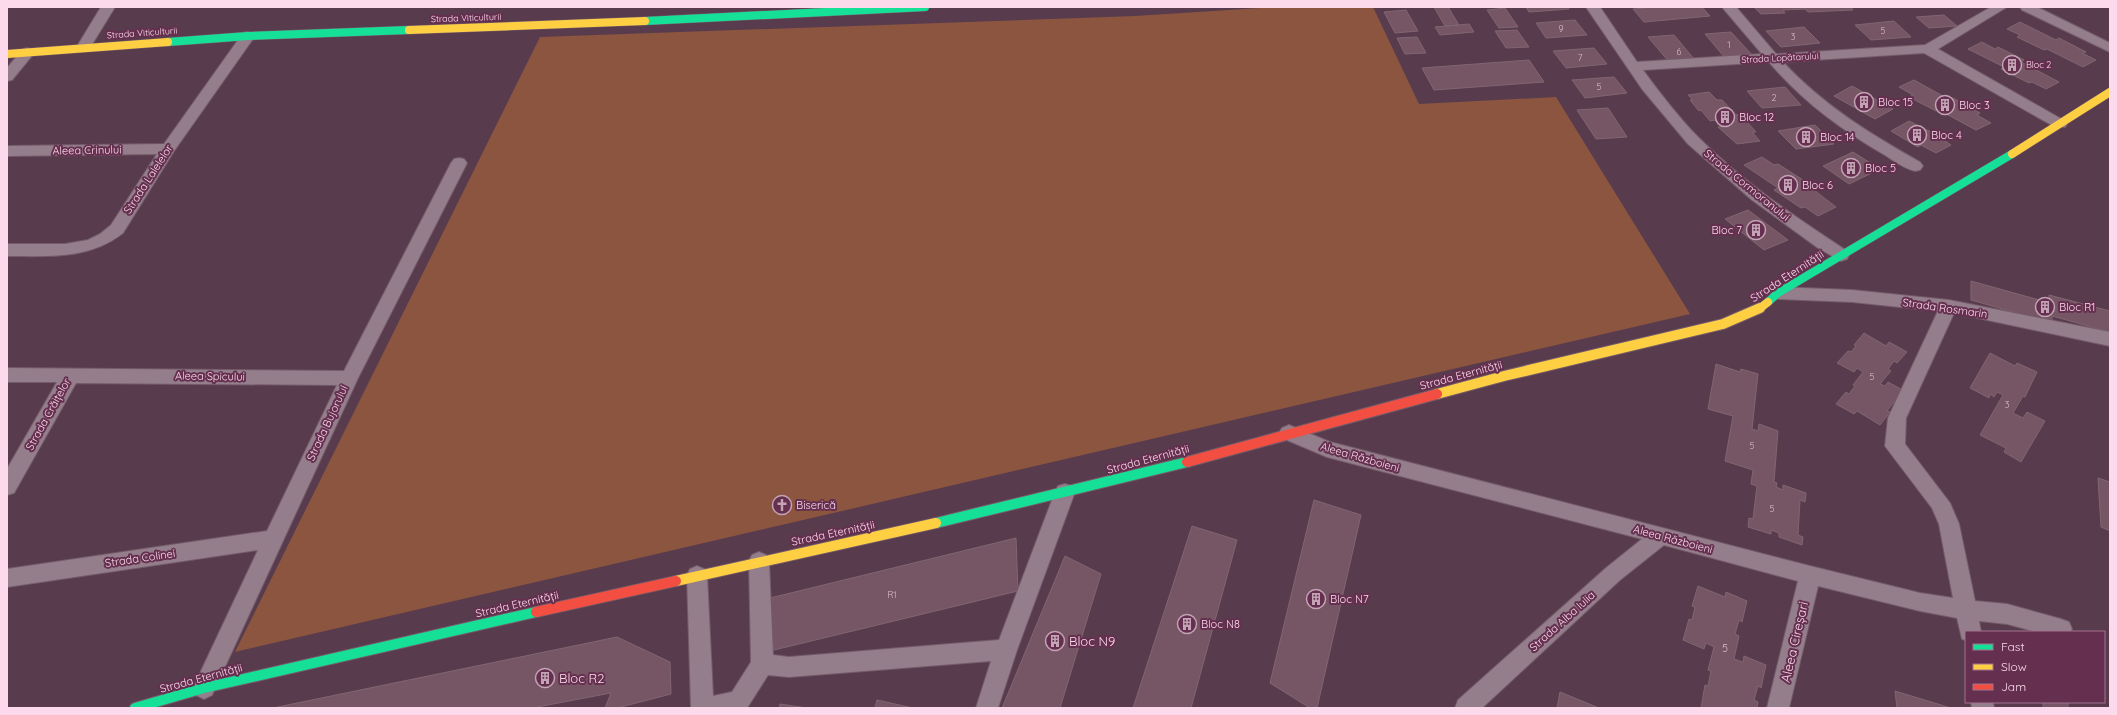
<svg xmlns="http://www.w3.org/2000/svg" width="2117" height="715" viewBox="0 0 2117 715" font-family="Quicksand,sans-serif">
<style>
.green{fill:#8c5540}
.building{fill:#765664;stroke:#806671}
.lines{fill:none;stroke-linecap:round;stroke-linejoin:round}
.street-casing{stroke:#755b6a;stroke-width:2}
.fast-far1-casing{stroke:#755b6a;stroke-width:9}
.fast-casing{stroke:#755b6a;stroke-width:12}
.slow-far1-casing{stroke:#755b6a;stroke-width:9}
.slow-casing{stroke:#755b6a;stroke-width:12}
.jam-casing{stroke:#755b6a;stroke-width:12}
.street{fill:#947e8b;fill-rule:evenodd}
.fast-far1{stroke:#16e098;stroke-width:8}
.fast{stroke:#16e098;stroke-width:10}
.slow-far1{stroke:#ffcf43;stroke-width:8}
.slow{stroke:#ffcf43;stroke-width:10}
.jam{stroke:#f24e42;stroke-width:10}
.labels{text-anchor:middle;stroke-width:4;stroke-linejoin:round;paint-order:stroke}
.far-street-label{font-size:9px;fill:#fcdaec;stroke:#652f4f}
.number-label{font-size:9px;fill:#dab9ca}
.far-poi-label{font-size:9px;fill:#fcdaec;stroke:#652f4f;text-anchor:start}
.poi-label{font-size:11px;fill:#fcdaec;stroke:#652f4f;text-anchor:start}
.street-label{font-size:11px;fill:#fcdaec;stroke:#652f4f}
.near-number-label{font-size:11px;fill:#dab9ca}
.near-poi-label{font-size:13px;fill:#fcdaec;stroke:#652f4f;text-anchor:start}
.near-street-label{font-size:13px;fill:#fcdaec;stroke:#652f4f}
</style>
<rect width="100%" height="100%" fill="#583c4d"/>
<!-- green -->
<path class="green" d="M1277,7h96l46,97 137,-7 134,217 -1455,338 305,-615 595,-21z"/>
<!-- building -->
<path class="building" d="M1434,7h14l11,18 -14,1z
M1526,7h42l1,2 -40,3z
M1644,7h58l8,9 -66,6 -11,-13 13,-1z
M1754,7h97l2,3 -45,2 -3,-3 -22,1 2,3 -24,1z
M1505,8l13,19 -19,1 -12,-18z
M1406,10l12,21 -23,2 -11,-21z
M1944,15l13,11 -28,2 -13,-11z
M1575,20l12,15 -41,3 -10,-15z
M1894,21l17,16 -40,3 -16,-15z
M2020,22l36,18 3,-2 27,14 -4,1 14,7 -13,7 -36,-18 -3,1 -27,-13 3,-2 -13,-6z
M1469,24l5,8 -34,3 -5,-8z
M1804,27l16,16 -39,4 -15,-16z
M1517,30l12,17 -23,1 -11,-17z
M1731,32l22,24 -27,3 -21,-25z
M1674,35l21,25 -26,2 -21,-25z
M1417,37l9,16 -21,1 -8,-16z
M1982,42l13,7 3,-2 26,13 -3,2 38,20 -13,7 -14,-7 -3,1 -28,-14 3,-2 -36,-18z
M1594,48l13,16 -41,4 -13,-17z
M1529,60l15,22 -110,8 -12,-22z
M1614,77l13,16 -42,5 -13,-18z
M1914,80l36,20 3,-2 27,15 -3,2 14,8 -15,7 -37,-20 -3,1 -27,-14 4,-2 -14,-8z
M1852,86l41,23 -18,10 -41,-23z
M1785,87l16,18 -39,3 -15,-17z
M1709,92l8,8h5l14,15 4,-1 16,18h-4l8,9 -23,3 -19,-17h3l-6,-7 -5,1 -9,-11 -2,1 -9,-11h3l-5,-5z
M1608,108l19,29 -31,2 -19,-29z
M1909,121l34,17 -1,1 9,6 -15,8 -15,-8 -3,2 -27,-16z
M1815,125l19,19 -38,5 -18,-18z
M1853,152l27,17 -31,15 -26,-18z
M1762,157l12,8 4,-1 25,16 -4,2 13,9 2,-1 22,17 -18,9 -13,-9 -4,1 -27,-18 4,-2 -34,-23z
M1748,210l40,30 -24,10 -39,-31z
M1971,281l79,22 -1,-8 61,16v21l-58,-16v7l-81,-23z
M1864,333l22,13 3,-4 18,10 -10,11 -3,-2 -6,8 3,2 -11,13 5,2 3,-4 18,10 -9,13 -4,-2 -6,8 3,1 -10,13 -23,-14 -3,3 -18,-10 10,-12 3,2 6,-8 -2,-1 10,-13 -6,-4 -3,4 -17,-9 11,-12 3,1 5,-6 -2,-1z
M1990,353l25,13 2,-3 20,9 -12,25 -2,-1 -10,17 10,5 4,-6 18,9 -24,41 -17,-10 2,-4 -26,-13 23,-40 -6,-3 -3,5 -4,-3 -1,4 -19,-10z
M1716,364l24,8 1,-3 17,5 -6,55 6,2 1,-7 19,7 -4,51 3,1 -1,4 7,3v-5l23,8 -1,9 -5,-2 -2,35 5,2 -1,8 -23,-8v-4l-8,-3v4l-23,-7 1,-9 4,1 4,-33 -6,-2 2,-14 -28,-9 8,-45 -25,-7z
M2098,478l12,4v49l-9,-4z
M1314,500l47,15 -44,193h-7l-40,-25z
M1192,526l45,14 -46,168h-58z
M1016,538l2,53 -244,59 -8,-51z
M1065,556l36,18 -41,134h-58z
M1698,586l27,11 1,-5 21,9 -5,21 -3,-2 -4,14 4,2 -5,23 9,3 1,-6 22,9 -5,23 -3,-2 -4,14 4,2 -1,6h-56l4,-23 3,1 3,-15 -3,-1 6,-23 -8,-4 -2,6 -21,-9 6,-21 3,1 3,-13 -3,-1z
M617,637l53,25 1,32 -54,14h-12l6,-15 -79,15h-259z
M1895,691l56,17h-54z
M1560,692l39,16h-42z
M877,700l36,8h-38z
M2040,702h28v6h-25v-5z
M780,704l27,4h-28z"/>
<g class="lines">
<!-- street casing -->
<g class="street-casing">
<path id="street" d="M101,7h14l-27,44h-10l-2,-3z
M1586,7h14l37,55 125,-8 -40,-47h14l40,47 149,-9 66,-38h16l-69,42 127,72 2,3 -2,3h-10l-131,-74 -141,9c40,43 87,72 137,100l3,4 -3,4 -5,1c-12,-3 -22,-11 -32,-17 -43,-25 -82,-54 -114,-92l-126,8c17,23 35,47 56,68 44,44 96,79 148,113l2,4 -2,4 -6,2 -23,-13 -66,-48 -64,-56 -46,-55z
M2020,7h17l73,36v9l-88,-42z
M248,32l7,4 -81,115 -51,82c-34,27 -75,23 -116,23v-12h58l23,-4 12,-6 11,-9 46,-71 -150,2v-10l157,-2 79,-111z
M28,48l7,4 -23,28 -5,1v-13l16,-19z
M459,158l5,1 3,4 -109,215 -146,317 -8,4 -8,-4 -3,-7 65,-138 -251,37v-18l260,-38 70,-146 -261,-2 -62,110 -7,2v-26l50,-87h-50v-14l337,3 107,-208 3,-4z
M1778,287l74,3 97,10 161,32v14l-156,-33 -48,105 -1,26 45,59 9,21 16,77 32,3 54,15 8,3 3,7 -2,3h-33l-30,-8 -28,-3 2,11h-15v8l-4,-1 -5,-21 -37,-7 -102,-25 -29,122h-22l31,-127 -134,-36 -44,35 -138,128h-27l3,-8 148,-132 36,-29 -315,-82 -45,-19 -3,-5 3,-5 7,-3 41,17 480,124 110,27 33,5 -14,-74 -7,-16 -47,-62 3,-28 50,-107 -86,-9 -74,-3 -6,-2 -3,-4 3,-4z
M1065,484l7,2 3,6 -58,158 -19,58h-22l15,-47 -202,16 -21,-2 -21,33h-56l-4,-133 3,-6 7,-3 7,3 3,6 6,121 19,-4 19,-30 -2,-101 3,-6 7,-3 7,3 3,6 4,94 16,2 210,-17 56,-148 3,-6z
M1971,702h22l1,6h-22z"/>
</g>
<!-- fast-far1 casing -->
<g class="fast-far1-casing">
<path id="fast-far1" d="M645,21l280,-14
M168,42l80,-6 161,-6
M1768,302l10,-9 234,-139"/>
</g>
<!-- fast casing -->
<g class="fast-casing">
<path id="fast" d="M936,523l251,-61
M135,708l69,-20 332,-76"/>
</g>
<!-- slow-far1 casing -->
<g class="slow-far1-casing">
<path id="slow-far1" d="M409,30l236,-9
M7,54l161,-12
M2012,154l98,-62
M1759,309l9,-7"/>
</g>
<!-- slow casing -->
<g class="slow-casing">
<path id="slow" d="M1437,394l67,-18 219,-52 37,-16
M676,581l260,-58"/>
</g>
<!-- jam casing -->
<g class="jam-casing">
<path id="jam" d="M1187,462l250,-68
M536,612l140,-31"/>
</g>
<!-- street -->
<use href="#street" class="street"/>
<!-- fast-far1 -->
<use href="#fast-far1" class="fast-far1"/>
<!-- fast -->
<use href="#fast" class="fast"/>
<!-- slow-far1 -->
<use href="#slow-far1" class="slow-far1"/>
<!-- slow -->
<use href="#slow" class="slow"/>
<!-- jam -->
<use href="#jam" class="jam"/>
</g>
<!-- icons -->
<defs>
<g id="building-ring" transform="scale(1)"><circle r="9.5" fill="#652f4f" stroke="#c3a3b4" stroke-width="1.5"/><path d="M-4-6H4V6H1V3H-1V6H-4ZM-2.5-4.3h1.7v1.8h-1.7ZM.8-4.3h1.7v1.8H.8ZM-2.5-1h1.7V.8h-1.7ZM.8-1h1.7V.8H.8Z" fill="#c3a3b4"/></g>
<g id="church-ring" transform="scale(1)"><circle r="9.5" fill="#652f4f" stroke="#c3a3b4" stroke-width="1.5"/><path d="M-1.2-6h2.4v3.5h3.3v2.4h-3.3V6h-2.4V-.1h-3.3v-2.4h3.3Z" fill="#c3a3b4"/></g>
</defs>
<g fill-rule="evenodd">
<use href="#building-ring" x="2012" y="65"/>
<use href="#building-ring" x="1864" y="102"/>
<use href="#building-ring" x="1945" y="105"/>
<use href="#building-ring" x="1725" y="117"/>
<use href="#building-ring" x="1917" y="135"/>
<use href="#building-ring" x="1806" y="137"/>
<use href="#building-ring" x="1851" y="168"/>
<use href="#building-ring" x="1788" y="185"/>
<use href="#building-ring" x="1756" y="230"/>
<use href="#building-ring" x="2045" y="307"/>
<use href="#church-ring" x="782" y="505"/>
<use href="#building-ring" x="1316" y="599"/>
<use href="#building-ring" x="1187" y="624"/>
<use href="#building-ring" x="1055" y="641"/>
<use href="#building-ring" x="545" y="678"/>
</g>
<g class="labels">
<!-- far-street labels -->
<g class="far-street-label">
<text transform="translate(466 18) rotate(-2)" y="3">Strada Viticulturii</text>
<text transform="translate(142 33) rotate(-4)" y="3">Strada Viticulturii</text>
<text transform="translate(1780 58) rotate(-3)" y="3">Strada Lopătarului</text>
</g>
<!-- number labels -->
<g class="number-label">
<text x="1561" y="32">9</text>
<text x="1883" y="34">5</text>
<text x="1793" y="40">3</text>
<text x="1729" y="48">1</text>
<text x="1679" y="55">6</text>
<text x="1580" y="61">7</text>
<text x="1599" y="90">5</text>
<text x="1774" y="101">2</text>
<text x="1872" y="380">5</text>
<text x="2007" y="408">3</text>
<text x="1752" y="449">5</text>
<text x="1772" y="512">5</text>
<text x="892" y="598">R1</text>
</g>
<!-- far-poi labels -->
<g class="far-poi-label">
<text x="2026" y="68">Bloc 2</text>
</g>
<!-- poi labels -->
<g class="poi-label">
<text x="1878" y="106">Bloc 15</text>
<text x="1959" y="109">Bloc 3</text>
<text x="1739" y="121">Bloc 12</text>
<text x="1931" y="139">Bloc 4</text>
<text x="1820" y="141">Bloc 14</text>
<text x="1865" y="172">Bloc 5</text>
<text x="1802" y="189">Bloc 6</text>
<text x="1742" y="234" text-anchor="end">Bloc 7</text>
<text x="2059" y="311">Bloc R1</text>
<text x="796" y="509">Biserică</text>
<text x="1330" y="603">Bloc N7</text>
<text x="1201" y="628">Bloc N8</text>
</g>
<!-- street labels -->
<g class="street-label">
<text transform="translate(87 150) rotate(-1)" y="4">Aleea Crinului</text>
<text transform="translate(148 179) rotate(-57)" y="4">Strada Lalelelor</text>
<text transform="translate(1747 185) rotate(39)" y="4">Strada Cormoranului</text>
<text transform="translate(1787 276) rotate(-33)" y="4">Strada Eternității</text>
<text transform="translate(1945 308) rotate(8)" y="4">Strada Rosmarin</text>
<text transform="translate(1461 375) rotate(-15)" y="4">Strada Eternității</text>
<text transform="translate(210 376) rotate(1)" y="4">Aleea Spicului</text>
<text transform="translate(48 414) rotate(-61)" y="4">Strada Crăițelor</text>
<text transform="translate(327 423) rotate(-65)" y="4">Strada Bujorului</text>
<text transform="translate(1360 457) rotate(16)" y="4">Aleea Războieni</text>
<text transform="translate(1148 459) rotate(-15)" y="4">Strada Eternității</text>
<text transform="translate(833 533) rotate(-12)" y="4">Strada Eternității</text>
<text transform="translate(1673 539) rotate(15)" y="4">Aleea Războieni</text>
<text transform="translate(140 558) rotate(-8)" y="4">Strada Colinei</text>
<text transform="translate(517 604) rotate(-13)" y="4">Strada Eternității</text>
<text transform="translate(1562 621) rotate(-42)" y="4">Strada Alba Iulia</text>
<text transform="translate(201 678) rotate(-15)" y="4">Strada Eternității</text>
</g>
<!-- near-number labels -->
<g class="near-number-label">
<text x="1725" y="652">5</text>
</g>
<!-- near-poi labels -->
<g class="near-poi-label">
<text x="1069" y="646">Bloc N9</text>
<text x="559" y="683">Bloc R2</text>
</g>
<!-- near-street labels -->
<g class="near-street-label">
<text transform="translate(1794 642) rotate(-77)" y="5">Aleea Cireșari</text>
</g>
</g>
<!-- border -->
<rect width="2117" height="715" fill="none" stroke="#fcdaec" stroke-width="16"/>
<!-- legend -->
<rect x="1965" y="631" width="140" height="72" fill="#652f4f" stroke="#a1738e"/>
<rect x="1973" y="644" width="20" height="6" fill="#16e098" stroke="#a1738e"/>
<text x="2001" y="651" font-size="12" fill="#fcdaec">Fast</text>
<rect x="1973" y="664" width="20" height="6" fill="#ffcf43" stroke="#a1738e"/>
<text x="2001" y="671" font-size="12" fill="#fcdaec">Slow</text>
<rect x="1973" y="684" width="20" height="6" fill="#f24e42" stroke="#a1738e"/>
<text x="2001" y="691" font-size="12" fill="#fcdaec">Jam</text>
</svg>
